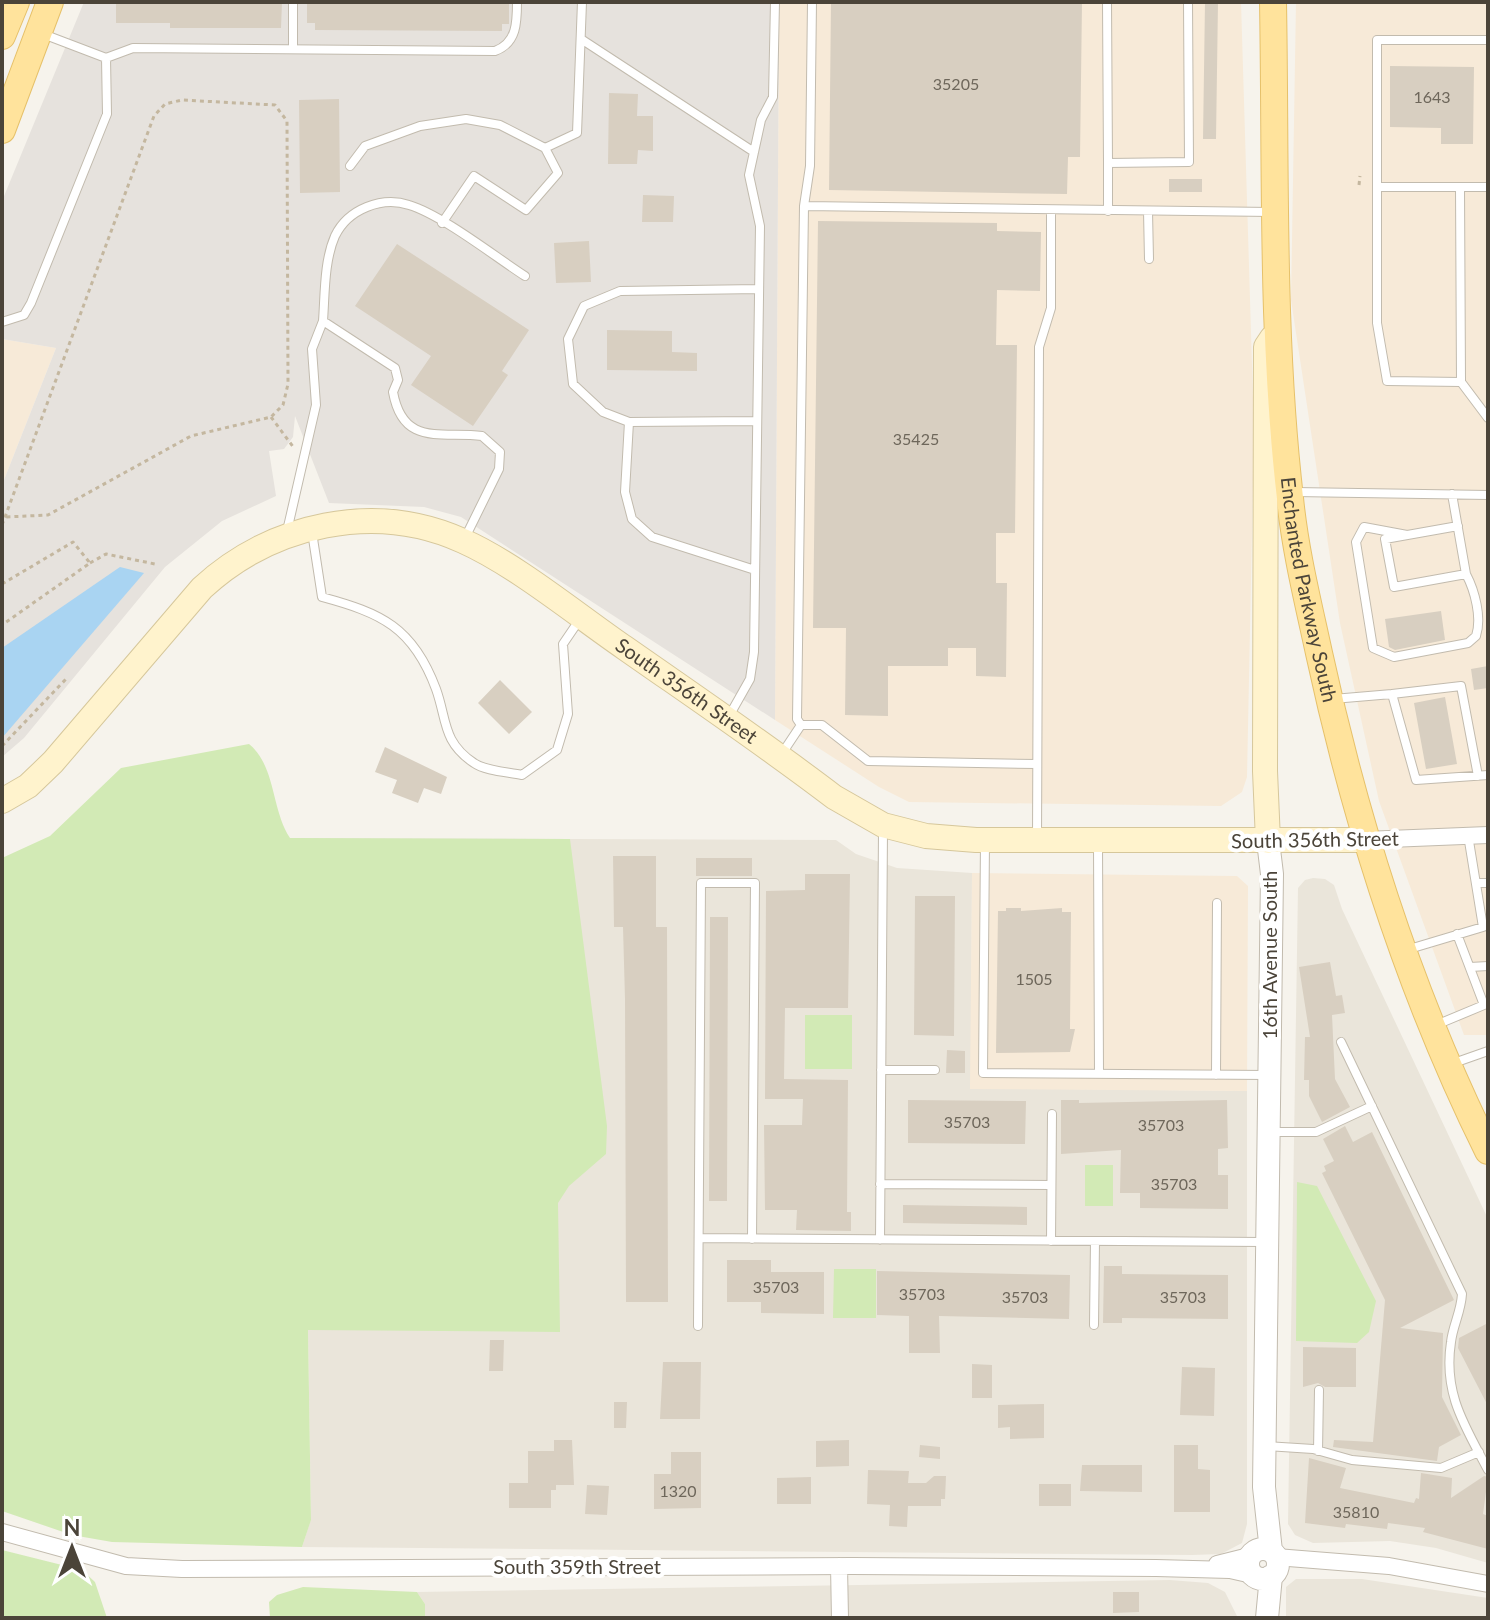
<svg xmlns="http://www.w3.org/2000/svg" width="1490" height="1620" viewBox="0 0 1490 1620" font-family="Lato,sans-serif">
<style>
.residential{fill:#eae5da}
.commercial{fill:#f7ead8}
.industrial{fill:#e6e2dd}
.green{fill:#d2eab5}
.water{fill:#a9d4f2}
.building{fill:#d8cfc1}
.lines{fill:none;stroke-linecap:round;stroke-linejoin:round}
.service-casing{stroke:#c2bbae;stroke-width:10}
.minor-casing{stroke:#c2bbae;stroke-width:18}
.tertiary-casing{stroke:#c2bbae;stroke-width:24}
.secondary-casing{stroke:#d6c79b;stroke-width:26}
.primary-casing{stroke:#e6c16a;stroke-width:28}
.path{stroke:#c4b79f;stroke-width:3;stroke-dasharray:4 4;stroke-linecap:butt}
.service{stroke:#fff;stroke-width:8}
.minor{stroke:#fff;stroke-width:16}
.tertiary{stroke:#fff;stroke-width:22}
.secondary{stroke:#fff3cd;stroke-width:24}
.primary{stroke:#ffe39c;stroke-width:26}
.labels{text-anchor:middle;stroke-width:8;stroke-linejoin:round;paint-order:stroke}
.number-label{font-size:16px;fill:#6e675b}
.street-label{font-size:20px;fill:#4b4439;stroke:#fff}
</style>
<rect width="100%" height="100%" fill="#f6f3ec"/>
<!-- residential -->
<path class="residential" d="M290,838l546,2 20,14 41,14 75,5 -1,215 276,3v433l-5,19 -21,11 -29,1 -890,-8 9,-28 -3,-189z
M1313,878l12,1 9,6 8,24 146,310v344l-52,-15 -46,-7 -77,2 -18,-8 -7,-11 10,-636 7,-8z
M1296,1579h66l126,19v20h-202v-31z
M1170,1580l38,3 17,9 13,26h-813v-14l-8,-12z"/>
<!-- commercial -->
<path class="commercial" d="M779,2h462l13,429 -7,346 -5,15 -21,14 -312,-4 -30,-15 -104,-67z
M1296,2h192v1033h-24l-85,-234 -39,-178 -49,-323z
M2,339l54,9 -54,137z
M972,873l265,3 11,10 -1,205 -277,-2z"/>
<!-- industrial -->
<path class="industrial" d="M84,2h695l-4,718 -314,-203 -37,-10 -95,-4 -34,-87 -2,21 -9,12 -15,2 7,45 -54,25 -57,46 -141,171 -22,19v-272l54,-137 -54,-9v-138z"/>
<!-- green -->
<path class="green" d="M249,744c27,22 22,65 41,94l280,1 37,287 -1,28 -37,32 -11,17 2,129 -252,-2 3,190 -9,27 -190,-5 -40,-7 -70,-24v-653l48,-22 71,-68z
M805,1015h47v54h-47z
M1085,1165h28v41h-28z
M1297,1182l20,4 59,115 -7,31 -12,11 -61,-2z
M834,1269h42v49h-43z
M2,1550l80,20 13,12 12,36h-105z
M303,1587l114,5 8,12v14h-155l-1,-16 8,-7z"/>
<!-- water -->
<path class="water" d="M120,567l24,6 -142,165v-90z"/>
<!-- building -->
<path class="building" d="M116,2h166l-1,26h-111v-5h-54z
M307,2h202v22h-7v7l-187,-1v-7h-8z
M831,2h251l-2,155h-12l-1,37 -238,-4z
M1205,2h13l-2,137h-13z
M1390,66l84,1 -1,77h-32v-16l-51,-1z
M609,93l29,1 -1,22h16v35l-15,-1 -1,14h-29z
M339,99l1,93 -40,1 -1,-93z
M1169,179h33v13h-33z
M643,195l31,1 -1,26h-31z
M818,221l179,2v8l44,1 -1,59 -43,-1 -1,55h21l-2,188h-19v50h11l-1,94 -30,-1v-28h-28v18h-60v50l-43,-1 1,-87h-33z
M589,241l2,41 -35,1 -2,-40z
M397,244l132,86 -27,41 6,4 -35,51 -62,-41 20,-29 -76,-50z
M607,330l65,1v21l25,1v18l-90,-1z
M1441,611l4,29 -50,10 -6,-3 -4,-28z
M1488,666v22l-14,2 -3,-21z
M500,680l32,32 -23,22 -31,-31z
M1445,697l12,67 -31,5 -12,-66z
M385,747l62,30 -6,17 -17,-6 -6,15 -26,-10 5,-13 -22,-8z
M613,856h43v71h11l1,375h-42l-1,-303 -2,-72h-9z
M696,858h56v18h-56z
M805,874h45l-2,134h-63l-1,71 64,1 -1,132h4v19l-55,-1 1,-20h-32l-1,-85h38l1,-26h-38l1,-208 39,-1z
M915,896h40l-1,140 -40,-1z
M1006,908h15v3l41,-3v4h9l-1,117h5l-5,23 -74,1 2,-142h8z
M710,917h18l-1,284h-18z
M1330,962l6,34 6,-1 3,18 -13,2 3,64 15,28 -28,15 -13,-26v-16h-5l1,-43h5l-11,-70z
M947,1050l18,1v22h-19z
M908,1100l118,1 -1,43 -117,-1z
M1061,1100h18v3l148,-3 1,48 -10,1v26h10v34l-88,-1v-15h-20l1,-43 -60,4z
M1345,1126l8,16 19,-10 82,168 -54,28 43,5 -1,64 19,38 -22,12 -2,14 -104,-14 1,-7 39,2 12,-142 -63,-127 4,-2 -2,-5 10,-5 -11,-22z
M903,1205l124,2v18l-124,-2z
M727,1260h44v12h53v42l-63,-1v-11h-34z
M1104,1266h18v8l106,1v44l-106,-1v5h-19z
M877,1271l193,4 -1,44 -130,-3 1,37h-31v-37l-32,-1z
M1488,1323v83l-30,-58 1,-10z
M490,1340h14l-1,31h-14z
M1303,1347l53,1v39h-31l-7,-4 -15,4z
M663,1362h38l-1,57h-40z
M972,1364l20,1v33h-20z
M1182,1367l33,1 -1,48 -34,-1z
M614,1402h13l-1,26h-12z
M1044,1404v34l-34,1v-12l-12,1v-23z
M554,1440h18l2,45h-18v5h-5v18h-42v-25h19v-32h26z
M849,1440v26l-33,1v-26z
M920,1445l20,2v12l-21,-2z
M1174,1445h24v24l12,1v42h-36z
M671,1452h30v56l-47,1v-35h17z
M1309,1458l37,10 -6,20 74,15 2,-5 3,1 2,-26 31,5 -1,20 33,-22 4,1 -5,37 5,2v33l-65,-17 2,-4 -37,-5 -1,6 -41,-5 -1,4 -40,-5z
M1082,1465h60v27l-62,-1z
M868,1470l41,1 -1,12h18l8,-7h12l-1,23h-4v7h-33l-1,21 -18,-1 1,-21 -23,-1z
M811,1477v27h-34v-26z
M1039,1484h32v22h-32z
M587,1485l22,1 -2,29 -22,-1z
M1113,1592h26v20l-26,1z"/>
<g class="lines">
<!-- service casing -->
<g class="service-casing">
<path id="service" d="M293,2v47
M1107,2l1,161 81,-1 -1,-160
M43,34l63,24 27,-10 362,3c22,-8 22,-29 22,-49
M581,39l173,113
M545,148l32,-15 5,-131
M350,166l15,-20 55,-20 46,-7 34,6 45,23 13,25 -32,37 -52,-34 -32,47
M1377,187h111
M1460,187l1,195 -74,-1 -10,-58v-283h111
M804,206l467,6
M1108,211v-48
M1148,211l1,48
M2,322l22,-7 7,-12 76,-189 -1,-56
M1461,382l27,36
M757,421l-128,1 -26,-10 -30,-28 -5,-45 16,-33 36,-15 139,-2
M629,422l-4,70 7,27 20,18 103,33
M1294,492l194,3
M1452,494l14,80 -72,13 -9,-48 73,-13
M287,531l29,-126 -4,-56 11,-28
M312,532l10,65c59,16 91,30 114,92 11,30 6,53 38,74 11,8 34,9 48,12l35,-25 11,-36 -5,-70 17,-25
M1407,535l-43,-8 -8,15 17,106 21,9 74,-14 8,-7c6,-18 -1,-45 -10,-62
M464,540l35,-71 1,-17 -18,-16c-41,-5 -79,11 -89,-44l5,-12 -3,-12 -72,-47c2,-27 1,-60 12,-85 13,-27 47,-40 74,-31 33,10 85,51 116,71
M1333,699l59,-5
M728,718l22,-39 4,-27 6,-426 -11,-51 12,-55 12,-23 2,-95
M801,725l-4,-6 7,-513 6,-40 2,-164
M781,755l20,-30h21l46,36 169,3
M1478,776l-17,-90 -69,8 24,86 72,-5
M1037,839l2,-492 12,-39v-98
M985,841l-2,232 286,2
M1098,844l1,230
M1476,883h12
M1406,950l77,-23 -15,-92
M1470,967l18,-1
M1436,1025l48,-20 -27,-71
M1341,1042l121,252c-1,18 -9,31 -11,48 -8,52 14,84 37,128
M1451,1064l37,-13
M881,1070h54
M1216,1075l1,-172
M1270,1132h46l56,-26
M880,1184l171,1
M699,1238l565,4
M880,1240l3,-410
M1051,1241l1,-127
M1094,1325l1,-84
M698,1326l3,-443h54l-3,356
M1265,1446l48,3 39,11 89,8 38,-16
M1318,1451l1,-61"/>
</g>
<!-- minor casing -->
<g class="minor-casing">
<path id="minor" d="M1364,840l124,-5
M2,1532l124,34 56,3 670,-3 304,2 74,2 22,5
M1276,1557l113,9 99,18
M1217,1564l32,-8
M839,1566l1,52"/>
</g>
<!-- tertiary casing -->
<g class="tertiary-casing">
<path id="tertiary" d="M1268,841l4,33 -8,613 7,64
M1248 1564a15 15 0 1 1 30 0a15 15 0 1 1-30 0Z
M1267,1618l4,-42"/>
</g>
<!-- secondary casing -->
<g class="secondary-casing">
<g id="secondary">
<path id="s1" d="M2,801l26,-15 25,-24 149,-174c69,-64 173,-87 261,-47 52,23 114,74 162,107 70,49 141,97 209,149l49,28 43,11 50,4h388"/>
<path d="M1268,841l-3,-70 1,-424 6,-9"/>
</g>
</g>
<!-- primary casing -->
<g class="primary-casing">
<g id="primary">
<path id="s2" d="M1273,2c3,165 -2,332 17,496 5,52 18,104 29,155 37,171 91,341 169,498"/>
<path d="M2,36l14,-34"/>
<path d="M2,130l48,-128"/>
</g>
</g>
<!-- path -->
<path class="path" d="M1359,185l1,-9
M271,417l23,31
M2,525l3,-8 149,-401 11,-12 17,-4 93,5 12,16 1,263 -5,21 -12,12 -80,19 -143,79 -43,2
M90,563l16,-9 49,10
M2,584l71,-42 17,21 -88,62
M2,746l64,-67"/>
<!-- service -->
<use href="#service" class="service"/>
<!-- minor -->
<use href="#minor" class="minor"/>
<!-- tertiary -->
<use href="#tertiary" class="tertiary"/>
<!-- secondary -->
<use href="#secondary" class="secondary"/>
<!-- primary -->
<use href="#primary" class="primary"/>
</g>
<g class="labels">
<!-- number labels -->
<g class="number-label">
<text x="956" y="90">35205</text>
<text x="1432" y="103">1643</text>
<text x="916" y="445">35425</text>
<text x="1034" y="985">1505</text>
<text x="967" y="1128">35703</text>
<text x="1161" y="1131">35703</text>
<text x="1174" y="1190">35703</text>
<text x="776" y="1293">35703</text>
<text x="922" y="1300">35703</text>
<text x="1025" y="1303">35703</text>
<text x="1183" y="1303">35703</text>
<text x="678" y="1497">1320</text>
<text x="1356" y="1518">35810</text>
</g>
<!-- street labels -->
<g class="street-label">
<text dy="7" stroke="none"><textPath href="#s2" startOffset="590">Enchanted Parkway South</textPath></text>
<text dy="7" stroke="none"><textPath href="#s1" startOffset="844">South 356th Street</textPath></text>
<text transform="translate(1315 840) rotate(-1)" y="7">South 356th Street</text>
<text transform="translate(1270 955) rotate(-90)" y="7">16th Avenue South</text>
<text x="577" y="1574">South 359th Street</text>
</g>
</g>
<!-- border -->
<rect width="1490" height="1620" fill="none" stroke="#4b4439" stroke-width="8"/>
<!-- north arrow -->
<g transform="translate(72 1548)" stroke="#ffffff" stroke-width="6" paint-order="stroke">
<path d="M0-6L14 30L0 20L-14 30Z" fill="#4b4439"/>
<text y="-12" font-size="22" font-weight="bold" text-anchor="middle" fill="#4b4439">N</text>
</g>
</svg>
